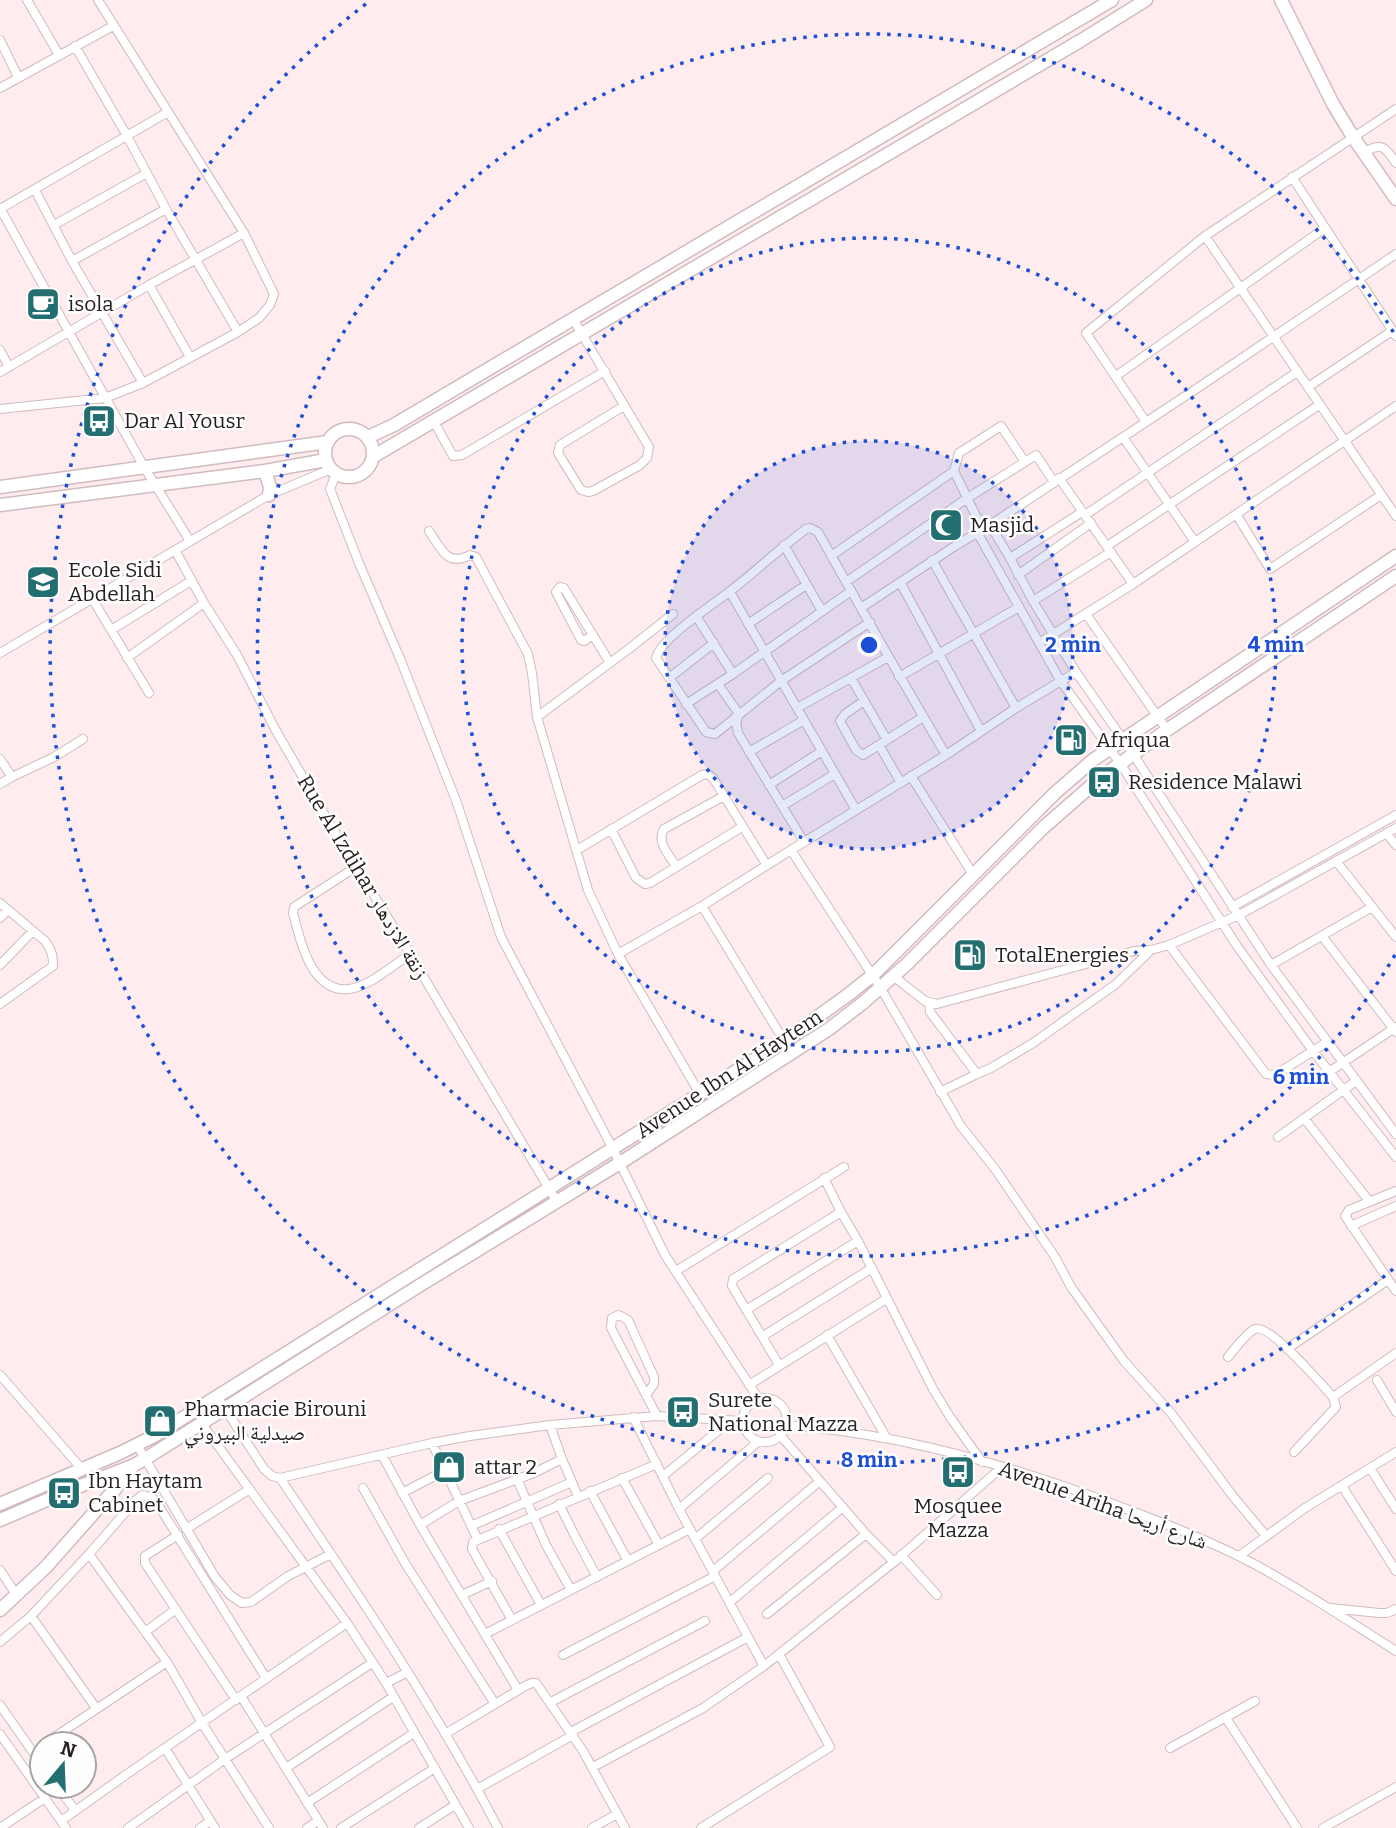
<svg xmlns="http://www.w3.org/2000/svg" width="1396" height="1828" viewBox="0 0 1396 1828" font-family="Bitter,'Noto Naskh Arabic',serif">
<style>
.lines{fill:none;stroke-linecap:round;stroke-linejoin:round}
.street-casing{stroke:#d1bbbe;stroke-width:10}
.secondary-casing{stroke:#d1bbbe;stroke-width:15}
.street{stroke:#fff;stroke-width:8}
.secondary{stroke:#fff;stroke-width:12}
.ring{fill:none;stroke:#1d4ed8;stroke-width:3.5;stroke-dasharray:3.5 7}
.labels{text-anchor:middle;stroke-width:5;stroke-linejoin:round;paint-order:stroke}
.poi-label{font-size:21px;fill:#271f20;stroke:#fefefe;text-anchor:start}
.street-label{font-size:21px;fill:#271f20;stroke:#fefefe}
.centre{fill:#1d4ed8;stroke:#fefefe;stroke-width:3.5}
.ring-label{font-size:21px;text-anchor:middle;font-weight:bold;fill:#1d4ed8;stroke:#fefefe;stroke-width:5;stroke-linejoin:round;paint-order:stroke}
</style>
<rect width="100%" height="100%" fill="#feecee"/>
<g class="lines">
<!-- street casing -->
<g class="street-casing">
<path id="street" d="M27,0l32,55
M0,40l18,37
M75,46l52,90 39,73 72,123
M0,88l113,-62
M1364,152c18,-10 21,-5 32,11
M1292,177l104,159
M35,190l37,71 71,122
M0,208l144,259 46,74
M0,209l168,-97
M54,225l93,-52
M1205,236l191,280
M72,261l94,-52
M149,285l41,72
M573,319l76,128 -2,11 -7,7 -47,26 -5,1 -7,-2 -23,-37 2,-8 64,-39
M0,350l9,17
M0,372l149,-87 95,-52
M1116,376l209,-148
M1308,387l84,-56
M0,409l105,-11 38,-15 95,-51 21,-14 11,-13 4,-11 -30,-61 -146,-233
M433,420l20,36 9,-1 143,-84
M1146,422l-60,-89 119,-97 191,-127
M1123,437l72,105
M954,471l5,-18 42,-27 24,36
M336,474l-6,15 29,74 42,98 56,142 44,134 112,212 52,106 93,143
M1059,478l74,106
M1236,514l34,55 111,-74
M1085,515l212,-143
M977,518l13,7 20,33 23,43 43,71 57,82 138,211 125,169
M429,531c12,18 18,36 41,24l6,2 52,97 4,19 5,44 51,173 30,64 82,140
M784,545l38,66
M1107,546l212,-141
M175,550l29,53 33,52 38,74 48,83 87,142 147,248
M831,556l123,-85 23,47v14l83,148 60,83 117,183 76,105 83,106
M1010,558l72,-46
M932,560l84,148
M1018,575l73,-52
M846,582l120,-83 70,-44 18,27
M900,582l81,149
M730,592l126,218
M93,600l56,93
M1033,601l78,-49
M861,608l94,-62 35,-21 212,-140 194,-131
M1086,614l81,116
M696,616l37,58
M870,622l-89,59 -66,53 -9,-2 -50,-74c4,-19 56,-53 73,-66 26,-20 50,-43 77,-63l4,-1 8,4c42,75 84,149 128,223
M748,624l58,-39
M111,630l80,-49
M593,635l-9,6 -3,-1 -25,-48 4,-5 4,1 46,75
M1039,643l94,-59 263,-178
M0,653l269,-158 62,-26
M127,658l77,-55
M1076,672l-60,36 -70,47 -155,95 89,137 81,139 34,43 60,88 16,30 53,74 47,52 61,82 34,41
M899,677l120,-70
M669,678l45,-35
M851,678l36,62
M718,684l21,30
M864,701l-19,13 -5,7 16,29 7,5 60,-38
M686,704l47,-30 118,-83
M797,708l91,-51
M537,717l93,-69 43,-34
M738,717l-2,5 2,11 66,109
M879,745l22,38
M749,752l55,-32
M0,759l12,18
M911,776l63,100
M0,784l12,-7 42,-20 29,-18
M769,785l53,-34
M782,806l53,-32
M611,829l25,49 9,6 5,-1 92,-56
M1386,833l10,12
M577,850l125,-75 5,-1 6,4 53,86
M1336,861l60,76
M676,866c-7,-11 -20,-24 -12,-37l60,-33
M356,867l-62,40 -1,6c7,27 18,80 56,76 19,-2 45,-24 61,-35
M0,903l45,38c7,9 8,15 8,25l-53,38
M702,906l82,135
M1232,907l164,-92
M0,918l8,-8
M1322,936l74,96
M1169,945l97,129 9,1 52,-33
M618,954l84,-48 89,-56
M0,965l33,-34
M1271,965l101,-58
M893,976l32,25 12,3 197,-53 17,-1 18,-5 70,-30 157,-87
M929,1003l1,9 47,62 14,-6 42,-25 83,-59 35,-34
M1329,1072l67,-45
M940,1092l37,-18
M1304,1118l65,83
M1278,1137l78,-56
M824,1178l17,34 17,29 75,148 17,28 32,45
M1396,1191l-47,19 -4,6 51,75
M1351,1226l45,-20
M676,1271l168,-104
M746,1310l112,-69
M827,1335l59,102
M763,1336l109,-68
M1287,1349l101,-69
M1228,1357c6,-7 19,-25 27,-28 14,-6 67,56 78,68l3,10 -42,45
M779,1365l-47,-79 1,-7 108,-67
M0,1375l81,93
M1377,1380l19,32
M749,1385l137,-86
M646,1395l8,-11v-7l-26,-57 -9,-5 -7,3 -1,10 46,88
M217,1396l47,73 8,7 8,2 152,-35 38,-7 80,-11 107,-9 86,5
M1333,1397l63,-44
M743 1420a22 22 0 1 1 44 0a22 22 0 1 1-44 0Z
M633,1417l46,92 69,128
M202,1424l145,199 39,60 83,145
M550,1425l12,34 16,37
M786,1425c108,8 217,38 319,76 51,19 102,38 151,64 48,26 94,57 140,86
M780,1435l86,99 28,28
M432,1443l45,95
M137,1445l78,132 15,18 12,8 9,-1 37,-26 43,-22
M382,1455l38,70 98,165
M1370,1468l26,41
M663,1476l67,-55
M280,1478c77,114 154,228 218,350
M622,1478l37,67
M517,1479l29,66 25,45
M1342,1486l54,85
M363,1488l42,75 90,141
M590,1491l38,70
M402,1493l42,-22
M559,1504l17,34 21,39
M679,1509l80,-68
M420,1525l39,-24 75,-28 28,-14
M471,1526l101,-44
M186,1529l64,-40
M499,1529l42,76
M178,1535l-33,21v7l91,137
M695,1539l73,-61
M89,1554l78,108 35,61 67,105
M901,1555l36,40
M1239,1556l66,-48 91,-56
M0,1570l17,26
M713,1571l107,-90
M462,1595l30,-14
M730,1602l113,-95
M1330,1608l49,5h8l9,-4
M767,1614l99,-80
M31,1616l58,-62 47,-54 6,-5 9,2 6,6 109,175
M512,1620l-40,-71 1,-7 184,-78
M145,1632l31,-23
M485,1634l205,-105
M0,1642l31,-26 65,92
M563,1655l152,-79
M386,1683l22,-11
M241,1696l82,132
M551,1702l154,-81
M0,1705l42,60
M1226,1718l71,110
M571,1732l177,-95 16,29
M0,1734l66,94
M445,1734l82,-49 5,-2h4l47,68 42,77
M44,1744l123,-82
M165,1748l50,80
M1170,1748l85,-47
M593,1767l110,-59 61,-42 130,-104 108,-95
M286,1768l107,-71
M57,1786l18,24
M477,1789l96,-54
M307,1803l107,-70
M61,1821l66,-47 220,-151
M0,1828l45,-30
M128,1828l97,-69 147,-96
M200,1828l10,-7
M307,1828l11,-7
M341,1828l94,-60
M419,1828l36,-23
M592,1828l25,-14
M701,1828l129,-81 -51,-93
M1323,1828l73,-41"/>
</g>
<!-- secondary casing -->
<g class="secondary-casing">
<path id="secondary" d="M1281,0l52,104 20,33 43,62
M325 453a24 24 0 1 1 48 0a24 24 0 1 1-48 0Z
M368,437l26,-12 718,-425
M374,456l706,-415 66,-41
M265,471l5,16 -1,8
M0,487l328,-45
M0,505l265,-34 61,-11
M0,1504l120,-51 34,-17 630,-395 65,-47 24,-19 182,-182 38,-33 303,-204
M0,1520l70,-30 62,-24 13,-7 277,-175 198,-121 209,-134 35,-27 43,-38 137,-137 56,-49 67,-48 229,-154
M0,1610l46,-43 69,-78 17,-22"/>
</g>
<!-- street -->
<use href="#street" class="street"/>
<!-- secondary -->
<use href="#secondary" class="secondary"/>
</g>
<!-- distance rings -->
<circle cx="869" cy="645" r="204" fill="#1d4ed8" fill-opacity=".12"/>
<g class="ring">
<circle cx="869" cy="645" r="204"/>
<circle cx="869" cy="645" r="407"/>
<path d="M1395 955A611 611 0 1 1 1395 335"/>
<path d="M1393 1269A815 815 0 1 1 367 3"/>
</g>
<!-- icons -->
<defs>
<g id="cafe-square" transform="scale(1.75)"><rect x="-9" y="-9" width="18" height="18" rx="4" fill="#236e70" stroke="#fefefe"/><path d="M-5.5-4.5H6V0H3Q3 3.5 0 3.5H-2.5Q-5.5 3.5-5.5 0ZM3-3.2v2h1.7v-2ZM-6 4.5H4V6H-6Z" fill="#fff"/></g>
<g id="bus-square" transform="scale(1.75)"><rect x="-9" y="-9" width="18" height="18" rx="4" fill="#236e70" stroke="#fefefe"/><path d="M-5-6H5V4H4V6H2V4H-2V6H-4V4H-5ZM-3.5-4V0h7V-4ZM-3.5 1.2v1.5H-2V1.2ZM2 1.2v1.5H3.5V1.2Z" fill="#fff"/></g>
<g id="mosque-square" transform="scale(1.75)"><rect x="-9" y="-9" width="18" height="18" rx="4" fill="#236e70" stroke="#fefefe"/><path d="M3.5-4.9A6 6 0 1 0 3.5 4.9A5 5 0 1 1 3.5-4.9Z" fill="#fff"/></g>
<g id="school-square" transform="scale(1.75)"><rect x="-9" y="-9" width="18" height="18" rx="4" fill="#236e70" stroke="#fefefe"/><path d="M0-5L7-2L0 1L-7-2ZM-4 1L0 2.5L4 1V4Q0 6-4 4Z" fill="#fff"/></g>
<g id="fuel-square" transform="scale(1.75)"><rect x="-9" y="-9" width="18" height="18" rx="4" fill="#236e70" stroke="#fefefe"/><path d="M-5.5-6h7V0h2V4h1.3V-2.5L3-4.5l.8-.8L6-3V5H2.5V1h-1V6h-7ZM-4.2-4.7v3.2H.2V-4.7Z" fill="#fff"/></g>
<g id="shop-square" transform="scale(1.75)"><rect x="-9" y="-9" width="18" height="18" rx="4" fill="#236e70" stroke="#fefefe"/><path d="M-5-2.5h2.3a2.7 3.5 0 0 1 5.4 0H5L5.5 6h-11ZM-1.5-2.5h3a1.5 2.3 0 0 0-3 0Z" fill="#fff"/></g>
</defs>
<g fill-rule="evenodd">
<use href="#cafe-square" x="43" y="304"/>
<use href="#bus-square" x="99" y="421"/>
<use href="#mosque-square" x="946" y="525"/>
<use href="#school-square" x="43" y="582"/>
<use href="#fuel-square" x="1071" y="740"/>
<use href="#bus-square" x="1104" y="782"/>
<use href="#fuel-square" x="970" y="955"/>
<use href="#bus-square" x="683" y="1412"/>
<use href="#shop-square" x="160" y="1421"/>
<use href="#shop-square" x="449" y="1467"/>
<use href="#bus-square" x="958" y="1472"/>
<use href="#bus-square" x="64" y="1493"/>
</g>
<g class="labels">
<!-- poi labels -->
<g class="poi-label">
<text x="68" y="311">isola</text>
<text x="124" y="428">Dar Al Yousr</text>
<text x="970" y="532">Masjid</text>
<text x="68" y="577">Ecole Sidi<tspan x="68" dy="24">Abdellah</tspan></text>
<text x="1096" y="747">Afriqua</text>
<text x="1128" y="789">Residence Malawi</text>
<text x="995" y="962">TotalEnergies</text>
<text x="708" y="1407">Surete<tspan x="708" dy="24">National Mazza</tspan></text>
<text x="184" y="1416">Pharmacie Birouni<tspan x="184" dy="24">صيدلية البيروني</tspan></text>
<text x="474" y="1474">attar 2</text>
<text x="88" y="1488">Ibn Haytam<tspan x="88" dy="24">Cabinet</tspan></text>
<text x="958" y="1513" text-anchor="middle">Mosquee<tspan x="958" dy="24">Mazza</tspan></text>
</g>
<!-- street labels -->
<g class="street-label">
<text transform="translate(363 877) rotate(59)" y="7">Rue Al Izdihar زنقة الازدهار</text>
<text transform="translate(729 1074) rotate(-33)" y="7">Avenue Ibn Al Haytem</text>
<text transform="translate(1103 1505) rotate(20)" y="7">Avenue Ariha شارع أريحا</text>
</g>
</g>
<circle cx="869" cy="645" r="10" class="centre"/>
<g class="ring-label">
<text x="1073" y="652">2 min</text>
<text x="1276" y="652">4 min</text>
<text x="1301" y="1084">6 min</text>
<text x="869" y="1467">8 min</text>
</g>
<!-- north arrow -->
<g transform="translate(63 1765) rotate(19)"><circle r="33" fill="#fefefe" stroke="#a8a5a5" stroke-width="2"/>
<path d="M0-5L12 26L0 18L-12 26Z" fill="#236e70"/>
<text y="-10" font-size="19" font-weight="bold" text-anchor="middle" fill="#271f20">N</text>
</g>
</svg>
